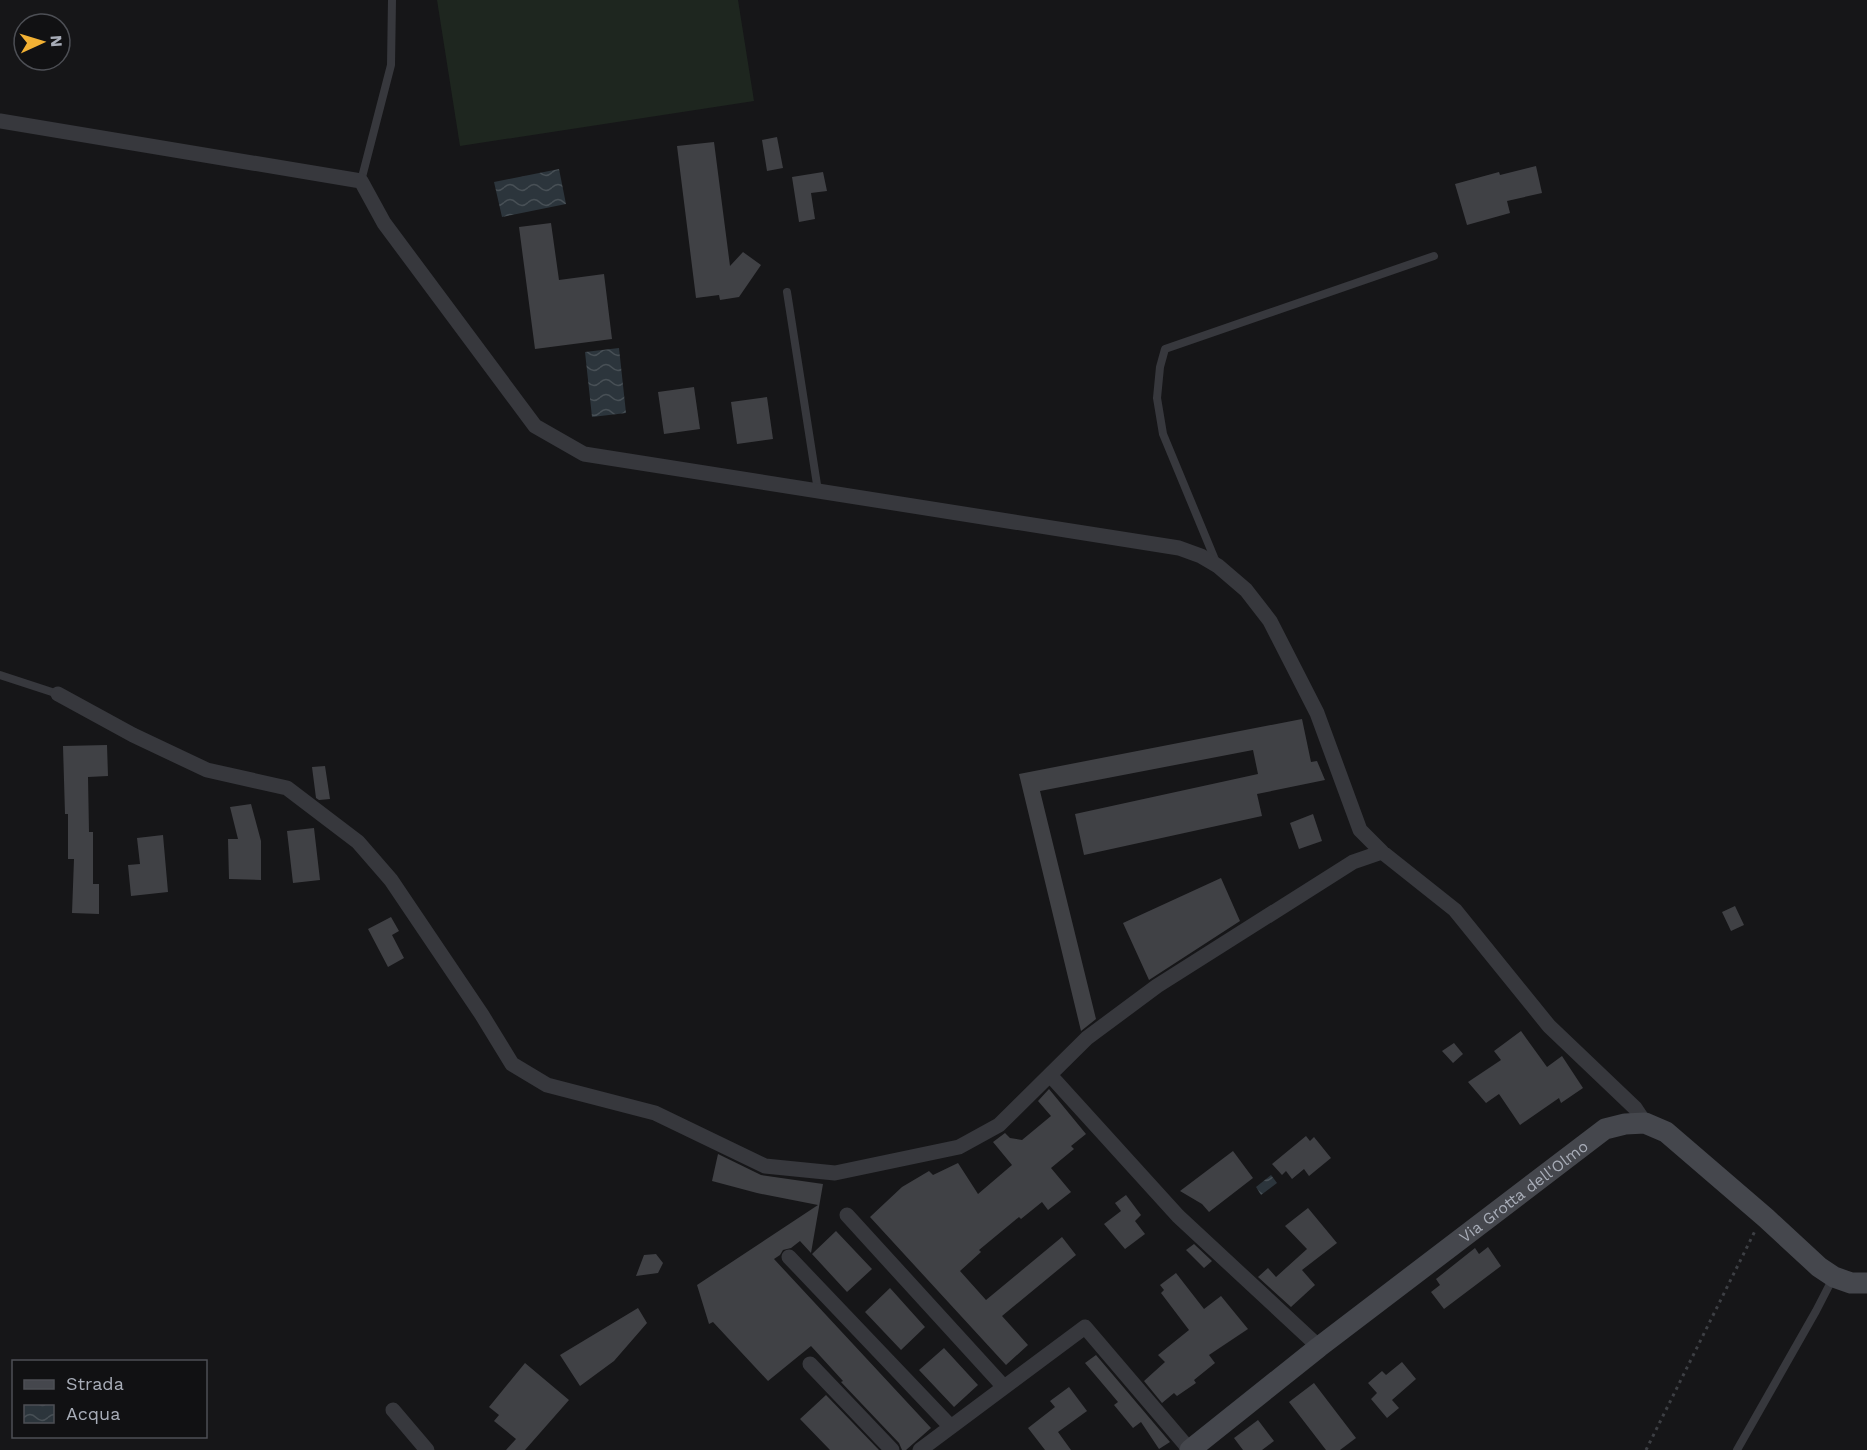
<svg xmlns="http://www.w3.org/2000/svg" width="1867" height="1450" viewBox="0 0 1867 1450" font-family="'Work Sans',sans-serif">
<style>
.pitch{fill:#1e261f}
.water{fill:url(#water-waves)}
.building{fill:#404145}
.lines{fill:none;stroke-linecap:round;stroke-linejoin:round}
.path{stroke:#3d3f44;stroke-width:3;stroke-dasharray:3 4.5;stroke-linecap:butt}
.lane{stroke:#37383d;stroke-width:8}
.street{stroke:#37383d;stroke-width:15}
.secondary{stroke:#45474d;stroke-width:21}
.labels{text-anchor:middle;stroke-width:5;stroke-linejoin:round;paint-order:stroke}
.street-label{font-size:16px;fill:#a8adb8;stroke:#111113}
</style>
<defs>
<pattern id="water-waves" width="16" height="10" patternUnits="userSpaceOnUse" patternTransform="scale(1.5)"><rect width="16" height="10" fill="#2c353c"/><path d="M0 5q4-4 8 0t8 0" fill="none" stroke="#485056"/></pattern>
</defs>
<rect width="100%" height="100%" fill="#161618"/>
<!-- pitch -->
<path class="pitch" d="M437,0h301l16,101 -294,45z"/>
<!-- water -->
<path class="water" d="M559,169l7,35 -64,13 -8,-35z
M619,348l7,65 -34,4 -7,-65z
M1271,1175l6,8 -16,12 -5,-8z"/>
<!-- building -->
<path class="building" d="M777,137l6,31 -16,3 -5,-31z
M714,142l16,124 13,-14 18,13 -22,32 -19,3 -1,-5 -23,3 -19,-152z
M1536,166l6,27 -35,8 3,12 -43,12 -12,-41 44,-12 1,3z
M823,172l4,19 -16,2 4,26 -16,3 -7,-45z
M551,223l8,57 45,-6 8,65 -77,10 -16,-122z
M694,387l6,42 -36,5 -6,-42z
M767,397l6,42 -36,5 -6,-42z
M1302,719l9,43 6,-1 8,19 -68,14 5,22 -178,39 -9,-41 183,-40 -5,-24 -213,41 56,228 -15,12 -62,-257z
M107,745l1,31 -20,1 1,55h4v52h6v30l-27,-1 2,-54h-6v-45h-3l-2,-68z
M325,766l5,33 -11,1 -3,-2 -4,-31z
M251,804l10,37v39l-32,-1 -1,-40h10l-8,-32z
M1313,814l9,27 -23,8 -9,-26z
M314,828l6,52 -27,3 -6,-52z
M163,835l5,57 -37,4 -3,-31 12,-1 -3,-26z
M1221,878l19,43 -91,59 -26,-57z
M1735,906l9,19 -13,6 -9,-19z
M391,917l8,14 -7,4 12,23 -16,9 -20,-38z
M1521,1031l26,36 15,-11 21,32 -22,15 -2,-5 -39,27 -21,-31 -13,9 -18,-21 33,-22 -7,-9z
M1454,1043l9,11 -10,9 -11,-12z
M1049,1089l37,45 -15,12 3,3 -23,19 20,24 -23,18 -6,-8 -21,17 -2,-2 -40,33 2,2 -21,19 26,29 76,-63 14,18 -74,61 26,29 -22,20 -136,-148 32,-30 27,-16 4,4 25,-12 20,31 34,-29 -19,-23 12,-9 5,5 12,2 29,-24 -13,-15z
M1306,1136l4,5 4,-4 17,21 -22,18 -5,-7 -12,10 -6,-8 -4,4 -10,-11z
M1233,1151l20,27 -44,34 -7,-8 -22,-13z
M718,1154l43,21 62,9 -12,69 -11,-12 -9,7 -8,2 -3,5 -6,4 157,169 -25,22h-4l-3,-7 -58,-61 2,-1 -32,-35 -43,35 -55,-59 -4,2 -12,-39 121,-80 -61,-12 -45,-12z
M1126,1195l15,20 -6,6 10,13 -20,15 -21,-25 17,-13 -6,-8z
M1308,1208l29,35 -35,27 13,15 -24,22 -33,-30 10,-9 8,9 31,-28 -22,-23z
M836,1231l36,38 -25,23 -35,-38z
M1194,1244l18,17 -8,7 -18,-18z
M1488,1247l13,19 -57,43 -13,-17 9,-7 -4,-6 39,-31 4,6z
M656,1254l7,9 -5,10 -22,3 8,-21z
M1176,1273l28,36 17,-13 27,33 -39,26 6,8 -21,17 2,3 -19,13 -3,-3 -12,10 -18,-22 21,-19 -7,-7 31,-25 -28,-37 3,-3 -4,-5z
M890,1288l35,39 -24,23 -36,-38z
M638,1308l9,15 -33,38 -34,25 -20,-31z
M944,1348l34,37 -24,22 -35,-37z
M1096,1355l74,87 -11,7 -18,-27 -8,6 -19,-23 4,-3 -33,-39z
M1402,1362l14,17 -24,21 7,8 -12,10 -16,-19 6,-6 -9,-10 14,-12 4,4z
M525,1363l44,37 -44,50h-19l10,-11 -22,-18 5,-6 -10,-8z
M1314,1383l42,55 -16,12h-14l-37,-48z
M1069,1387l18,24 -29,21 13,18h-26l-17,-22 27,-21 -5,-6z
M826,1395l53,55h-49l-30,-31z
M1258,1420l16,21 -12,9h-19l-9,-12z"/>
<g class="lines">
<!-- path -->
<path class="path" d="M1646,1450l109,-219"/>
<!-- lane -->
<path class="lane" d="M361,181l30,-116 1,-65
M787,292l31,199
M1216,562l-53,-128 -6,-36 3,-31 5,-18 269,-93
M0,675l58,19
M1737,1450l79,-139 17,-33"/>
<!-- street -->
<path class="street" d="M0,121l361,60 23,42 151,203 49,28 595,94 22,8 17,10 28,24 24,31 47,92 43,117 22,22 73,58 94,116 86,82 10,15
M58,694l75,41 74,35 80,18 71,54 33,38 91,135 30,49 35,21 108,28 110,53 70,7 124,-26 40,-22 88,-87 70,-52 196,-124 29,-10
M1050,1075l128,141 141,131
M847,1215l157,172
M789,1257l162,170
M810,1364l82,86
M393,1410l34,40
M920,1450l165,-123 105,123"/>
<!-- secondary -->
<path class="secondary" id="s1" d="M1190,1450l129,-103 286,-218 20,-5 20,-1 21,9 100,86 53,49 15,10 17,6h16"/>
</g>
<g class="labels">
<!-- street labels -->
<g class="street-label">
<text dy="6" stroke="none"><textPath href="#s1" startOffset="422">Via Grotta dell'Olmo</textPath></text>
</g>
</g>
<!-- legend -->
<rect x="12" y="1360" width="195" height="78" fill="#111113" stroke="#4d4f55" stroke-width="1.5"/>
<rect x="24" y="1380" width="30" height="9" fill="#45474d" stroke="#4d4f55" stroke-width="1.5"/>
<text x="66" y="1390" font-size="18" fill="#a8adb8">Strada</text>
<rect x="24" y="1405" width="30" height="18" fill="url(#water-waves)" stroke="#4d4f55" stroke-width="1.5"/>
<text x="66" y="1420" font-size="18" fill="#a8adb8">Acqua</text>
<!-- north arrow -->
<g transform="translate(42 42) rotate(86)"><circle r="28" fill="#111113" stroke="#4d4f55" stroke-width="1.5"/>
<path d="M0-4.5L10 22L0 15L-10 22Z" fill="#f2b134"/>
<text y="-9" font-size="16" font-weight="bold" text-anchor="middle" fill="#a8adb8">N</text>
</g>
</svg>
